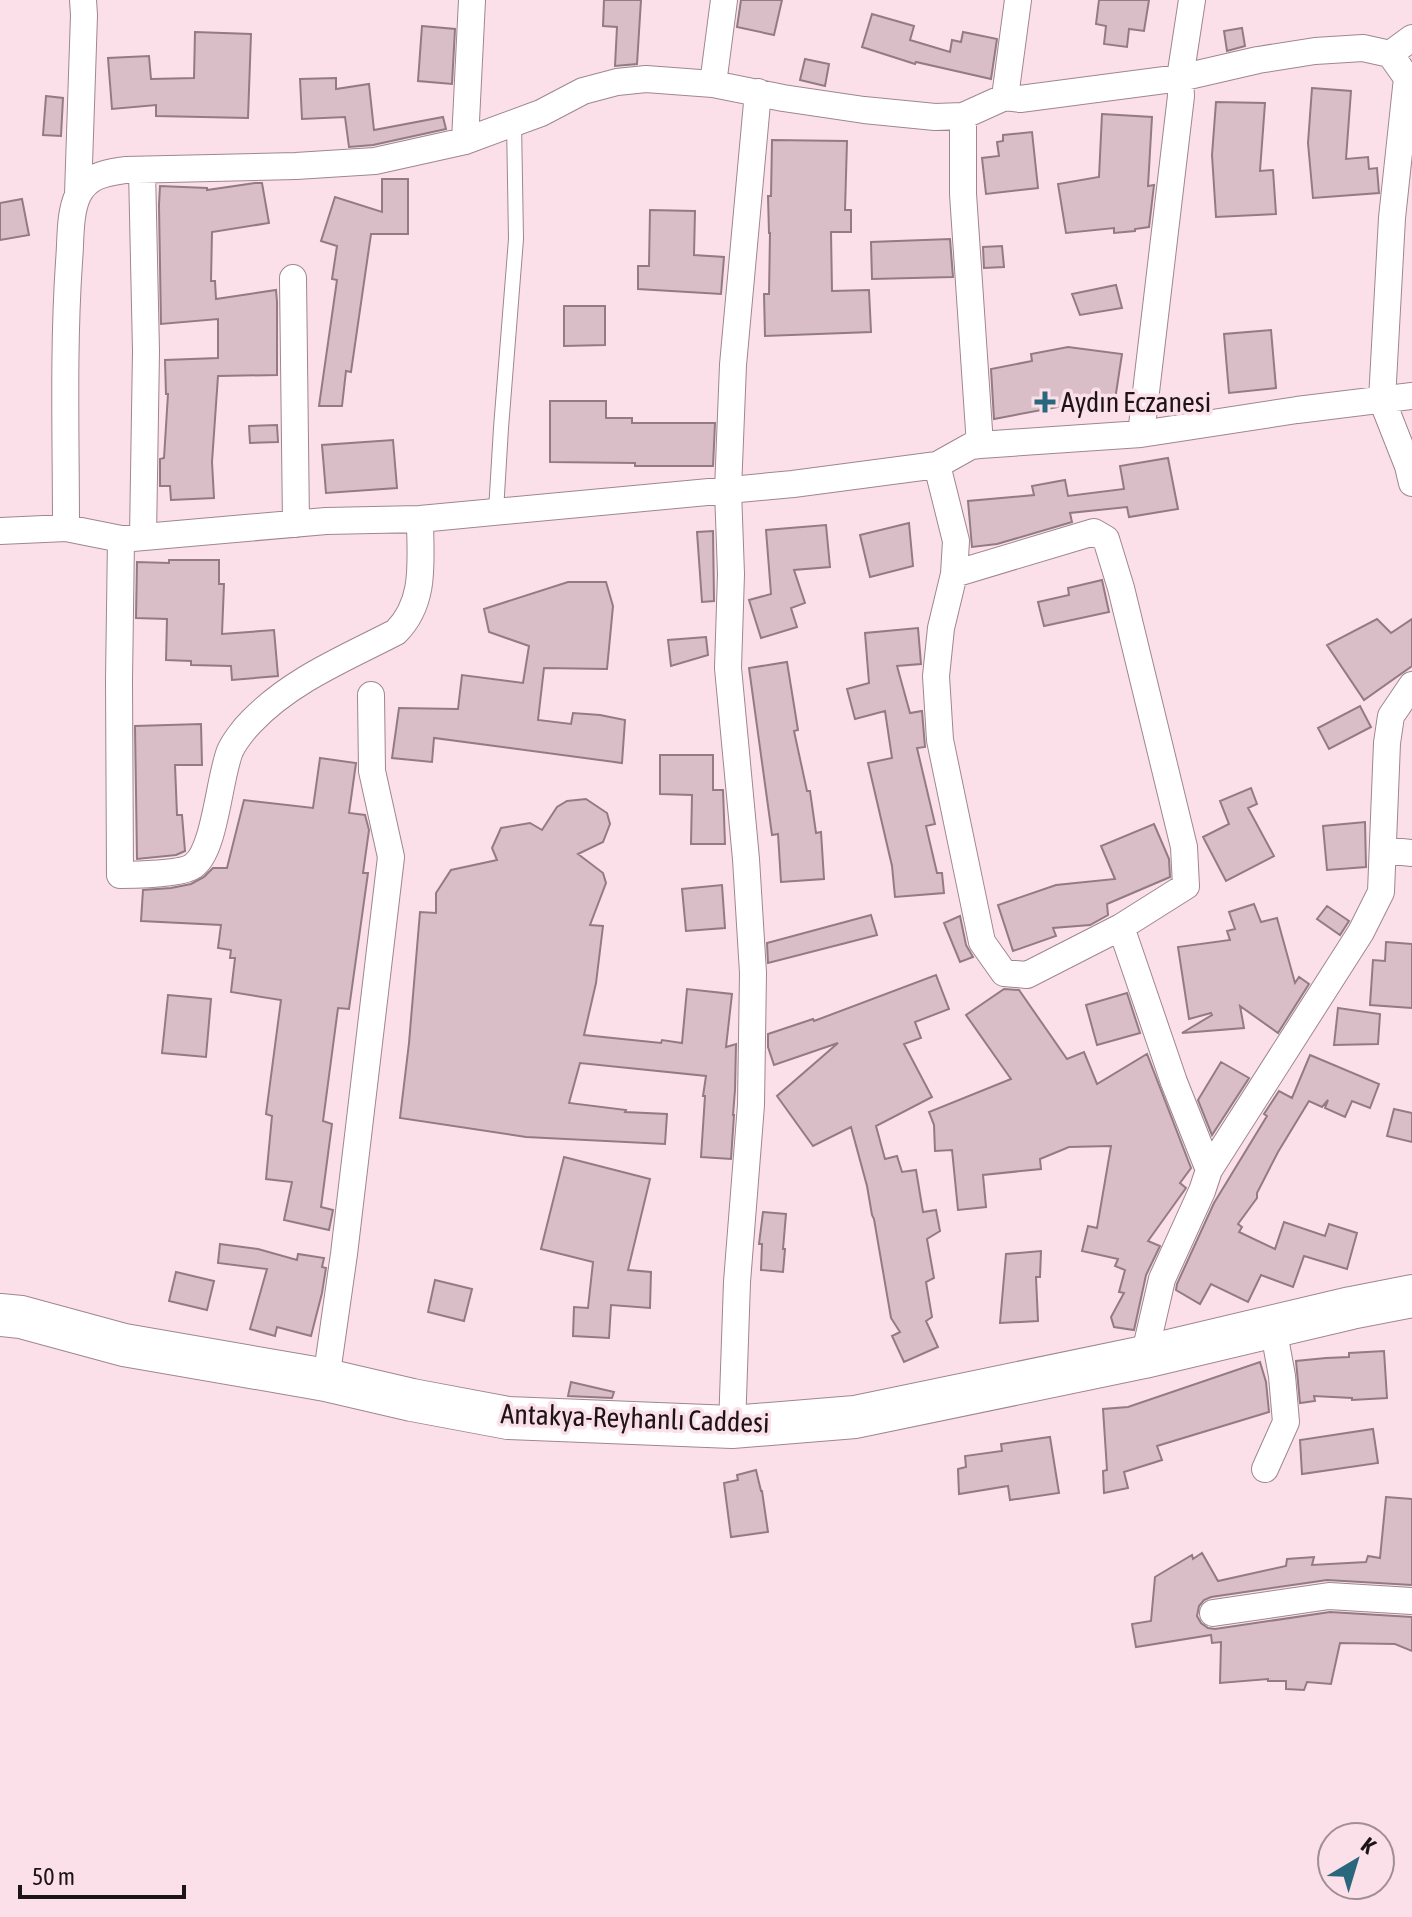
<svg xmlns="http://www.w3.org/2000/svg" width="1412" height="1917" viewBox="0 0 1412 1917" font-family="'Asap Condensed',sans-serif">
<style>
.building{fill:#d9bec7;stroke:#937b83;stroke-width:2}
.lines{fill:none;stroke-linecap:round;stroke-linejoin:round}
.service-casing{stroke:#9f868f;stroke-width:16}
.minor-casing{stroke:#9f868f;stroke-width:28}
.primary-casing{stroke:#9f868f;stroke-width:44}
.service{stroke:#fff;stroke-width:14}
.minor{stroke:#fff;stroke-width:26}
.primary{stroke:#fff;stroke-width:42}
.poi-dot{fill:#28677c;stroke:#fbe0e9;stroke-width:3}
.labels{text-anchor:middle;stroke-width:7;stroke-linejoin:round;paint-order:stroke}
.poi-label{font-size:28px;fill:#1d1417;stroke:#fbe0e9;text-anchor:start}
.street-label{font-size:28px;fill:#1d1417;stroke:#fbe0e9}
</style>
<rect width="100%" height="100%" fill="#fbe0e9"/>
<!-- building -->
<path class="building" d="M604,0h37l-4,64 -22,2 2,-39 -14,-1z
M741,0h41l-8,35 -37,-8z
M1099,0h50l-5,31 -15,-2 -2,18 -23,-3 2,-18 -10,-2z
M872,14l42,12 -4,14 40,12 2,-12 9,2 2,-10 34,7 -6,40 -75,-17 -1,2 -53,-17z
M422,26l33,3 -3,55 -34,-3z
M1242,28l3,18 -18,5 -3,-20z
M195,32l56,2 -3,84 -92,-2v-11l-44,4 -4,-51 41,-2 2,23 43,-1z
M805,59l24,5 -4,22 -25,-6z
M336,78v11l33,-5 5,46 69,-13 3,12 -73,16 -24,2 -4,-30 -43,2 -2,-40z
M1312,88l39,3 -5,68 22,-2 1,12 8,-1 2,25 -66,5 -5,-55z
M46,96l17,2 -2,38 -18,-1z
M1216,102l49,1 -5,68 13,-1 3,44 -60,3 -4,-62z
M1102,114l50,3 -4,69 6,-1 -5,42 -14,2v2l-21,2v-5l-48,5 -8,-49 41,-7z
M1032,132l6,56 -52,6 -4,-36 17,-2 -2,-14 6,-1v-6z
M772,140l75,1 -2,69h6v22h-20l1,59 37,-1 2,42 -106,4 -1,-42h5l1,-61h-1l-1,-37h3z
M382,179h26v55h-37l-20,138 -5,-1 -4,35h-23l18,-126 -5,-1 5,-33 -16,-5 14,-44 47,15z
M255,183h7l7,40 -57,9 -1,49h4l1,18 60,-9 1,12v73l-59,1 -6,86 2,36 -43,2 -1,-14h-10v-27l4,-1 4,-64h-2l-1,-34 53,-2v-39l-57,5 -2,-119 1,-19 47,2v2z
M22,199l7,36 -29,5v-37z
M650,210l45,1 -1,44 30,2 -3,37 -83,-5v-23h11z
M950,239l3,38 -81,2 -1,-37z
M1002,246l2,21 -20,1 -1,-21z
M1116,285l6,23 -42,7 -8,-21z
M564,306h41v39l-41,1z
M1271,330l5,58 -47,5 -5,-59z
M1068,347l54,7 -9,59 -50,-7 -69,13 -3,-50 41,-8 -1,-7z
M550,401h56v17h26v5h83l-2,43h-78v-3l-85,-1z
M277,425l1,17 -28,1 -1,-17z
M393,440l4,48 -71,5 -4,-48z
M1168,458l10,51 -49,8 -2,-10 -57,6 2,9 -75,22 -25,3 -4,-46 66,-6 -2,-9 33,-6 3,16 56,-7 -4,-23z
M909,523l4,43 -43,11 -10,-42z
M826,525l4,42 -36,3 11,33 -14,5 6,19 -36,11 -12,-38 22,-6 -5,-64z
M713,531l1,70 -12,1 -5,-70z
M169,560h50v24h5l-2,50 52,-4 4,46 -46,4 -1,-14 -40,-1v-4l-25,-1 1,-41 -31,-1 1,-56 32,1z
M1102,580l7,32 -65,14 -6,-24 31,-7 -1,-7z
M568,582h38l7,24 -6,63 -63,-1 -6,52 33,4 2,-11 27,2 25,5 -3,43 -188,-25 -2,24 -40,-4 7,-50 59,1 4,-34 61,8 6,-37 -40,-14 -5,-23z
M1377,619l14,14 21,-14v47l-48,34 -37,-55z
M918,628l3,36 -24,2 13,47 12,-2 3,36 -8,1 18,76 -9,2 11,47h5l2,20 -49,4 -3,-31 -24,-103 24,-5 -7,-47 -30,8 -8,-30 22,-6 -4,-50z
M706,637l2,18 -37,11 -3,-26z
M787,662l11,68 -4,1 13,60h3l6,42 5,-1 3,47 -43,3 -3,-48 -6,1 -23,-167z
M1360,706l11,21 -42,22 -11,-21z
M201,724l1,41h-27l2,50h5l3,36 -9,4 -39,4 -2,-133z
M660,755h53v35h10l2,54h-34l1,-49 -32,-1z
M320,758l36,5 -7,50 16,2 4,15 -6,43h5l-19,136 -11,-1 -15,113 9,3 -11,83 12,3 -4,20 -45,-10 8,-38 -26,-3 6,-63 -6,-2 15,-114 -50,-8 4,-34h-5l1,-8 -13,-2 3,-23 -80,-4 2,-31 28,-2 20,-4 13,-7 9,-9h14l17,-68 69,8z
M1251,788l6,16 -9,4 26,48 -48,25 -23,-44 26,-13 -9,-23z
M586,799l21,14 3,11 -7,18 -25,12 25,19 3,10 -16,42 13,1 -7,57 -12,52 77,8 1,-3 20,3 5,-54 45,5 -6,53 10,-3 -1,46 -2,25h1l-3,44 -30,-2 4,-61h-2l3,-20 -126,-13 -11,40 57,7 -1,2 42,2 -2,30 -139,-7 -126,-19 9,-75 11,-131 16,1v-20l15,-23 46,-10 -5,-12 9,-20 29,-5 12,7 15,-23 10,-6z
M1365,822l1,45 -39,3 -4,-44z
M1154,824l15,35 1,18 -63,27 1,11 -18,10 -37,3 3,8 -43,15 -15,-46 58,-20 59,-6 -14,-33z
M722,885l3,43 -39,3 -4,-42z
M1254,904l7,18 16,-4 18,65 4,-6 10,7 -31,49 -38,-27 4,22 -62,5 30,-18 -1,-2 -22,6 -11,-72 52,-7 -3,-9 8,-2 -6,-17z
M1327,906l22,15 -9,14 -23,-16z
M871,915l6,20 -109,28 -1,-20z
M960,916l6,29 7,12 -13,5 -16,-39z
M1386,942l26,2v64l-42,-3 3,-45 12,1z
M936,975l13,34 -34,13 6,16 -17,6 28,53 -56,29 9,33 12,-3 5,16 14,-2 7,42 13,-2 4,21 -13,8 7,39 -8,4 6,35 -6,4 12,26 -34,15 -12,-26 8,-4 -9,-14 -17,-99 -2,-4 -5,-29 -16,-59 -38,19 -36,-50 61,-53 -64,22 -6,-18v-13l45,-15 1,2z
M1004,989l15,1 48,69 17,-7 13,32 50,-30 44,114 -11,15 6,5 -38,53 12,5 -14,29 -12,55 -20,-3 -3,-10 13,-24 -5,-1 6,-22 -10,-4 3,-7 -36,-8 6,-25 9,2 14,-82 -42,1 -29,12 1,10 -58,6 3,32 -28,3 -6,-60 -17,1 -1,-26 -5,-13 82,-33 -45,-64z
M1127,993l13,40 -43,12 -11,-40z
M168,995l43,4 -5,58 -44,-4z
M1338,1008l42,6 -2,30 -44,1z
M1310,1055l69,29 -9,24 -18,-7 -7,16 -20,-9 3,-8 -6,7 -13,-6 -31,51 -21,41v5l-19,26 4,3 -3,5 36,17 9,-27 41,14 4,-12 28,9 -10,36 -43,-13 -11,31 -32,-12 -13,27 -37,-18 -11,20 -24,-14 1,-6 37,-81 53,-87 -3,-2 15,-23 13,7z
M1221,1062l28,16 -37,57 -14,-35z
M1394,1109l18,4v29l-25,-6z
M564,1157l86,22 -22,91 23,2 -1,36 -39,-3 -2,33 -36,-2 1,-29 14,1 5,-46 -52,-13z
M763,1212l23,2 -3,35h2l-2,23 -22,-2 1,-26h-3z
M220,1244l38,5 39,11 1,-6 26,4 -2,9 4,1 -4,25 -11,43 -34,-9 -2,9 -25,-7 17,-60 -49,-6z
M1041,1251l-1,26h-4l2,44 -38,2 6,-69z
M176,1272l38,9 -7,29 -38,-9z
M435,1280l37,9 -8,32 -36,-9z
M1384,1351l3,47 -35,2v-2l-38,-2 1,5 -15,2 -4,-42 30,-3 23,-1v-4z
M1260,1362l6,20 3,30 -112,34 5,14 -38,12 4,16 -24,5 -1,-22 4,-1 -4,-61 25,-2z
M571,1382l43,10 -2,6 -44,-2z
M1373,1429l5,34 -76,11 -2,-34z
M1050,1437l9,56 -49,7 -2,-14 -49,8 -1,-25 8,-2 -1,-11 37,-5 -1,-7z
M756,1470l5,21h1l6,41 -37,5 -7,-54 14,-3 -1,-5z
M1386,1497l26,2v86l-85,-5 -116,17 -7,3 -5,6 -2,10 4,7 7,5 7,1 115,-17 82,5v34l-17,-7 -55,-1 -9,41 -24,-2 -3,8 -18,-1v-8h-18v-2l-48,4 1,-41 -9,1 -1,-8 -75,12 -4,-23 19,-3 4,-44 37,-22 1,4 9,-6 16,28 68,-15 1,-7 27,-2 -2,8 54,-3 2,-6 12,2z"/>
<g class="lines">
<!-- service casing -->
<g class="service-casing">
<path id="service" d="M496,511l5,-83 15,-189 -2,-117"/>
</g>
<!-- minor casing -->
<g class="minor-casing">
<path id="minor" d="M1390,54l22,-16
M713,84l11,-84
M1005,97l13,-97
M963,116v78l17,251
M465,141l7,-141
M142,170l4,181 -3,186
M78,194l6,-179 -1,-15
M293,278l3,246
M1141,434l40,-338 -1,-18 12,-78
M937,465l19,76 -2,33 -13,54 -5,48 4,64 42,202 22,31 23,2 94,-48 65,-41 -2,-39 -63,-259 -15,-49 -12,-7 -140,42
M66,528c0,-88 -3,-177 3,-266 2,-21 0,-48 9,-67 10,-20 28,-22 47,-25l171,-4 79,-5 90,-20 76,-28 42,-22 34,-9 29,-3 67,5 70,14 81,12 71,7 28,-1 42,-19 15,2 160,-21 78,-18 57,-9 48,-3 27,6 17,24 -15,140 -10,182 26,66 4,17
M0,531l66,-3 55,11 205,-18 94,-2 373,-35 144,-19 34,-19 9,-1 161,-11 156,-24 115,-14
M121,539l-2,141 1,195c15,0 62,-1 73,-9 22,-14 26,-88 37,-115 4,-9 14,-22 21,-29 40,-42 95,-64 145,-90 31,-31 24,-73 24,-113
M1383,850l29,3
M1121,927l53,155 35,88
M1144,1357l18,-78 40,-88 7,-21 152,-238 20,-40 6,-149 4,-27 21,-31
M326,1380l18,-126 47,-397 -19,-86 -1,-76
M732,1427l5,-145 14,-177 2,-132 -7,-114 -18,-191 3,-94 -3,-84 5,-125 25,-273
M1265,1469l21,-47 -4,-46 -9,-49
M1213,1613l116,-17 83,5"/>
</g>
<!-- primary casing -->
<g class="primary-casing">
<path id="primary" d="M0,1315l21,2 103,28 202,35 86,20 96,18 224,9 123,-10 289,-60 207,-49 61,-12"/>
</g>
<!-- service -->
<use href="#service" class="service"/>
<!-- minor -->
<use href="#minor" class="minor"/>
<!-- primary -->
<use href="#primary" class="primary"/>
</g>
<!-- markers -->
<path class="poi-dot" d="M1041 390h8v8h8v8h-8v8h-8v-8h-8v-8h8z"/>
<g class="labels">
<!-- poi labels -->
<g class="poi-label">
<text x="1061" y="412">Aydın Eczanesi</text>
</g>
<!-- street labels -->
<g class="street-label">
<text transform="translate(635 1418) rotate(2)" y="10">Antakya-Reyhanlı Caddesi</text>
</g>
</g>
<!-- north arrow -->
<g transform="translate(1356 1861) rotate(38)"><circle r="38" fill="#fbe0e9" stroke="#a28e95" stroke-width="2"/>
<path d="M0-6L14 30L0 20L-14 30Z" fill="#28677c"/>
<text y="-12" font-size="22" font-weight="bold" text-anchor="middle" fill="#1d1417">K</text>
</g>
<!-- scale -->
<path d="M20 1885v12h164v-12" fill="none" stroke="#1d1417" stroke-width="4"/>
<text x="32" y="1885" font-size="24" fill="#1d1417" stroke="#fbe0e9" stroke-width="6" paint-order="stroke">50 m</text>
</svg>
